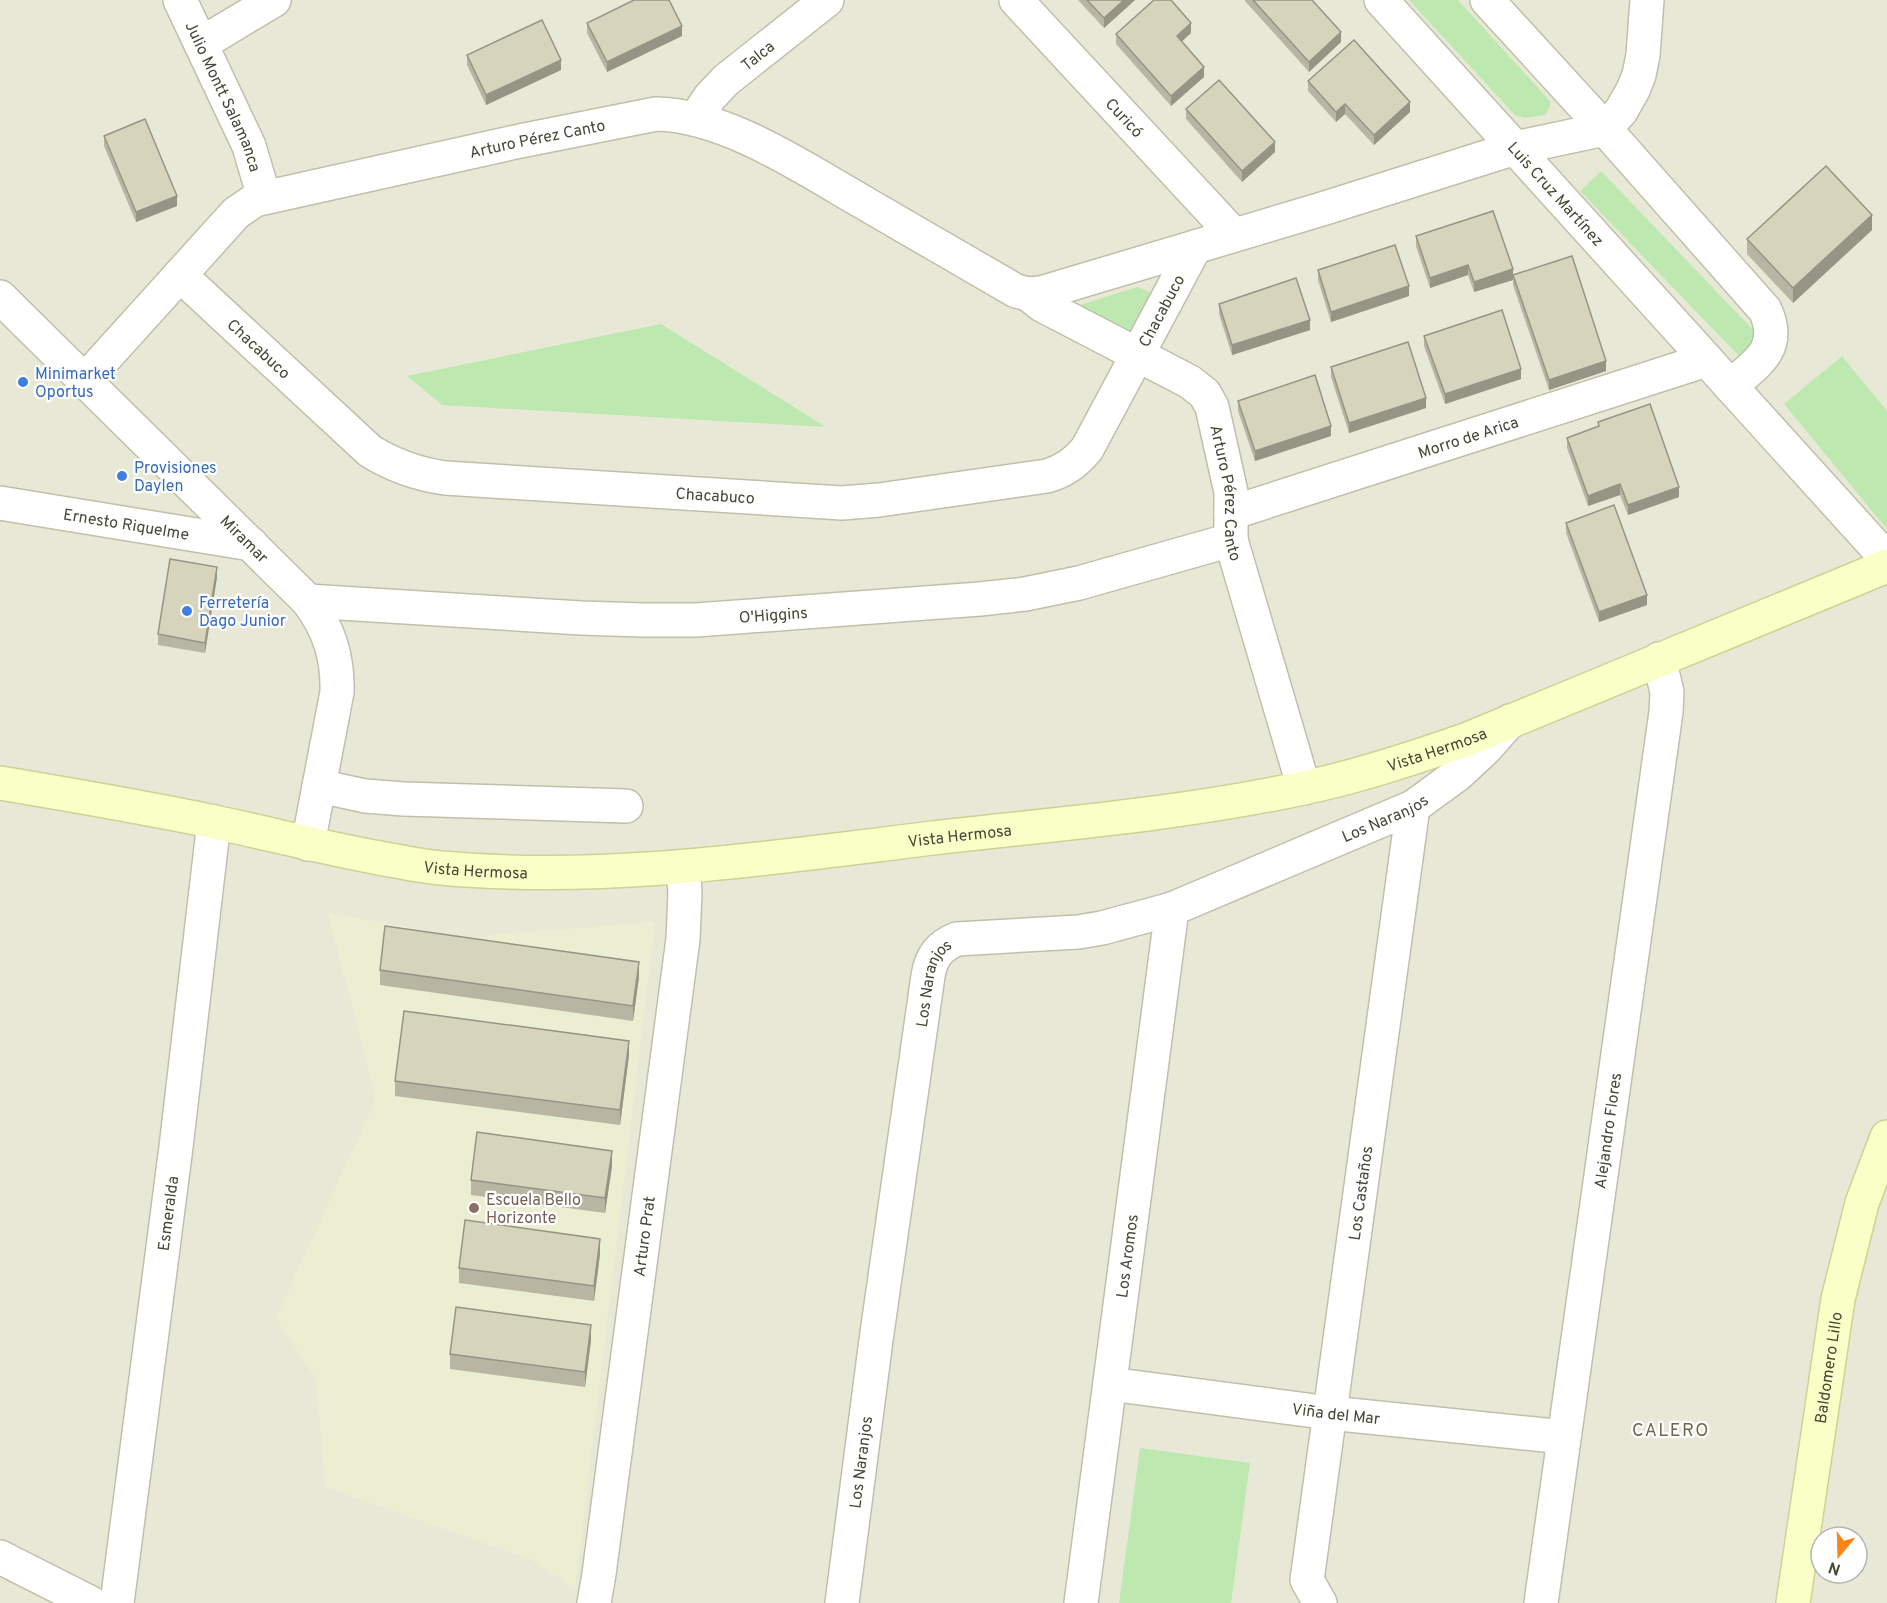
<svg xmlns="http://www.w3.org/2000/svg" width="1887" height="1603" viewBox="0 0 1887 1603" font-family="Overpass,sans-serif">
<style>
.residential{fill:#e8e8d6;fill-rule:evenodd}
.education{fill:#eceed2}
.green{fill:#bde9b0}
.lines{fill:none;stroke-linecap:round;stroke-linejoin:round}
.street-casing{stroke:#c0c0aa;stroke-width:36}
.secondary-casing{stroke:#ced294;stroke-width:36}
.street{stroke:#fff;stroke-width:33}
.secondary{stroke:#faffc7;stroke-width:33}
.wall{fill:#b8b6a3}
.shaded-wall{fill:#969484}
.building{fill:#d6d4bd;stroke:#969484;stroke-width:1.5}
.shop-dot{fill:#3f7fe0;stroke:#fff;stroke-width:2}
.education-dot{fill:#8d6e63;stroke:#fff;stroke-width:2}
.labels{text-anchor:middle;stroke-width:4.5;stroke-linejoin:round;paint-order:stroke}
.street-label{font-size:16px;fill:#484736;stroke:#fff}
.shop-label{font-size:16px;fill:#366cbe;stroke:#fff;text-anchor:start}
.education-label{font-size:16px;fill:#785e54;stroke:#fff;text-anchor:start}
.neighbourhood-label{font-size:18px;letter-spacing:1.5px;fill:#6b694d;stroke:#fff}
</style>
<rect width="100%" height="100%" fill="#f4f4e8"/>
<!-- residential -->
<path class="residential" d="M0,0h1887v1603h-1887zM1821,1537h36v36h-36z"/>
<!-- education -->
<path class="education" d="M328,913l136,24 191,-15 -80,666 -45,-29 -205,-72 -9,-108 -40,-61 100,-219z"/>
<!-- green -->
<path class="green" d="M1409,0h49l92,101v5l-5,9 -20,3 -10,-3z
M1601,171l159,166 -21,19 -159,-165z
M1137,287l11,4 4,3 -16,36 -6,3 -53,-27z
M661,324l165,103 -384,-22 -35,-29z
M1842,356l45,55v118l-103,-125z
M1140,1448l110,15 -19,140h-112z"/>
<g class="lines">
<!-- street casing -->
<g class="street-casing">
<g id="street">
<path id="s1" d="M180,0l69,146 15,51"/>
<path id="s2" d="M1016,0l218,235"/>
<path id="s3" d="M1381,0l506,559"/>
<path d="M1487,0l118,129 160,181c18,38 -8,54 -35,76"/>
<path d="M201,44l73,-44"/>
<path id="s4" d="M695,119l15,-22 16,-17 101,-80"/>
<path id="s5" d="M180,275l190,176c24,15 47,23 75,27l397,25 37,-3 168,-24c17,-5 28,-13 40,-27l108,-202"/>
<path id="s6" d="M1028,294l14,11 148,77 15,12 7,13 19,85v48l73,248"/>
<path id="s7" d="M0,297l308,304c21,28 30,56 29,91l-29,152"/>
<path id="s8" d="M85,380l151,-167 19,-13 265,-59 136,-27c69,1 146,53 205,87 52,30 103,60 155,90l12,3 13,-1 281,-84 193,-61 90,-19 16,-18 12,-21 6,-15 4,-20 4,-55"/>
<path id="s9" d="M0,503l251,41"/>
<path id="s10" d="M1231,513l475,-153"/>
<path id="s11" d="M308,601l273,17 62,2h53l284,-21 45,-5 54,-11 152,-43"/>
<path d="M319,786l46,10 39,3 222,7"/>
<path id="s12" d="M1110,1384l220,29 234,24"/>
<path d="M0,1557l91,46"/>
<path id="s13" d="M117,1603l59,-456 38,-325"/>
<path id="s14" d="M594,1603l5,-29 84,-635 2,-47 -2,-25"/>
<path id="s15" d="M842,1603l34,-263 52,-364c3,-19 11,-30 29,-37l121,-7 24,-4 70,-19 241,-102 44,-32 28,-26 25,-28"/>
<path id="s16" d="M1081,1603l91,-694"/>
<path id="s17" d="M1320,1603l-13,-23 106,-773"/>
<path id="s18" d="M1541,1603l125,-891 1,-20 -8,-33"/>
</g>
</g>
<!-- secondary casing -->
<g class="secondary-casing">
<g id="secondary">
<path id="s19" d="M0,783c71,12 143,24 214,39 53,11 106,25 160,35 22,4 45,9 67,11 165,15 328,-10 492,-30 123,-14 249,-24 370,-50 57,-12 111,-30 165,-49l419,-173"/>
<path id="s20" d="M1793,1603l45,-304 24,-96 25,-66"/>
</g>
</g>
<!-- street -->
<use href="#street" class="street"/>
<!-- secondary -->
<use href="#secondary" class="secondary"/>
</g>
<!-- wall -->
<path class="wall" d="M1078,0h57l-31,28z
M1245,0h67l29,42 -32,30 -64,-71z
M587,23l95,13 -75,36 -20,-39z
M1191,33l-9,8 22,36 -33,29 -55,-62v-10z
M467,55l94,15 -75,35 -19,-40z
M1308,81l102,31 -36,33 -29,-31 -9,8 -28,-31z
M1186,109l89,43 -33,30 -56,-63z
M104,136l73,70 -41,16 -32,-76z
M1872,230l-79,73 -46,-49v-15z
M1416,236l97,44 -39,12 -6,-17 -38,13 -14,-42z
M1318,270l91,26 -78,26 -13,-42z
M1513,275l93,96 -57,19 -36,-105z
M1219,304l91,26 -78,25 -13,-41z
M1424,336l97,43 -76,25 -21,-58z
M1331,367l95,41 -77,25 -18,-56z
M1238,401l93,35 -76,25 -17,-50z
M1598,422l81,75 -51,18 -8,-20 -32,11 -21,-58v-10l31,-11z
M1566,523l81,82 -48,17 -33,-89z
M217,577l-12,76 -47,-8v-11z
M380,970l259,7 -6,44 -253,-36z
M629,1055l-9,70 -225,-29v-15z
M612,1166l-7,47 -134,-18v-15z
M600,1254l-6,47 -135,-18v-15z
M591,1340l-6,47 -135,-18v-15z"/>
<!-- shaded-wall -->
<path class="shaded-wall" d="M1124,0h11l-31,28v-10z
M1191,23v10l-14,13v-10z
M682,26v10l-75,36v-10z
M1341,32v10l-32,30v-10z
M561,60v10l-75,35v-10z
M1204,67v10l-33,29v-10z
M1410,102v10l-36,33v-10z
M1345,104v10l-9,8v-10z
M1275,142v10l-33,30v-11z
M177,196v10l-41,16v-10z
M1872,215v15l-79,73v-15z
M1468,265v10l-38,13v-10z
M1513,269v11l-39,12v-10z
M1409,286v10l-78,26v-10z
M1310,320v10l-78,25v-10z
M1606,361v10l-57,19v-10z
M1521,369v10l-76,25v-10z
M1426,398v10l-77,25v-10z
M1331,426v10l-76,25v-10z
M1620,484v11l-32,11v-10z
M1679,487v10l-51,18v-10z
M217,567v10l-12,76v-10z
M1647,595v10l-48,17v-10z
M639,962v15l-6,44v-15z
M629,1041v14l-9,70v-15z
M612,1151v15l-7,47v-15z
M600,1239v15l-6,47v-15z
M591,1325v15l-6,47v-15z"/>
<!-- building -->
<path class="building" d="M634,0h35l13,26 -75,36 -20,-39z
M1087,0h37l-20,18z
M1154,0h17l20,23 -14,13 27,31 -33,29 -55,-62z
M1253,0h59l29,32 -32,30z
M542,20l19,40 -75,35 -19,-40z
M1354,40l56,62 -36,33 -29,-31 -9,8 -28,-31z
M1219,80l56,62 -33,29 -56,-62z
M145,119l32,77 -41,16 -32,-76z
M1826,166l46,49 -79,73 -46,-49z
M1493,211l20,58 -39,13 -6,-17 -38,13 -14,-42z
M1395,245l14,41 -78,26 -13,-42z
M1572,256l34,105 -57,19 -36,-105z
M1296,278l14,42 -78,25 -13,-41z
M1502,310l19,59 -76,25 -21,-58z
M1408,342l18,56 -77,25 -18,-56z
M1315,375l16,51 -76,25 -17,-50z
M1650,404l29,83 -51,18 -8,-21 -32,12 -21,-58 32,-12 -1,-4z
M1614,505l33,90 -48,17 -33,-89z
M170,559l47,8 -12,76 -47,-9z
M385,926l254,36 -6,44 -253,-36z
M404,1011l225,30 -9,69 -225,-29z
M477,1132l135,19 -7,47 -134,-18z
M465,1220l135,19 -6,47 -135,-18z
M456,1307l135,18 -6,47 -135,-18z"/>
<!-- markers -->
<g class="shop-dot">
<circle cx="23" cy="382" r="6"/>
<circle cx="122" cy="476" r="6"/>
<circle cx="187" cy="611" r="6"/>
</g>
<circle class="education-dot" cx="474" cy="1208" r="6"/>
<g class="labels">
<!-- street labels -->
<g class="street-label">
<text dy="6" stroke="none"><textPath href="#s4" startOffset="90">Talca</textPath></text>
<text dy="6" stroke="none"><textPath href="#s1" startOffset="106">Julio Montt Salamanca</textPath></text>
<text dy="6" stroke="none"><textPath href="#s2" startOffset="160">Curicó</textPath></text>
<text dy="6" stroke="none"><textPath href="#s8" startOffset="537">Arturo Pérez Canto</textPath></text>
<text dy="6" stroke="none"><textPath href="#s3" startOffset="261">Luis Cruz Martínez</textPath></text>
<text dy="6" stroke="none"><textPath href="#s5" startOffset="1150">Chacabuco</textPath></text>
<text dy="6" stroke="none"><textPath href="#s5" startOffset="108">Chacabuco</textPath></text>
<text dy="6" stroke="none"><textPath href="#s10" startOffset="249">Morro de Arica</textPath></text>
<text dy="6" stroke="none"><textPath href="#s6" startOffset="306">Arturo Pérez Canto</textPath></text>
<text dy="6" stroke="none"><textPath href="#s5" startOffset="610">Chacabuco</textPath></text>
<text dy="6" stroke="none"><textPath href="#s9" startOffset="128">Ernesto Riquelme</textPath></text>
<text dy="6" stroke="none"><textPath href="#s7" startOffset="344">Miramar</textPath></text>
<text dy="6" stroke="none"><textPath href="#s11" startOffset="466">O'Higgins</textPath></text>
<text dy="6" stroke="none"><textPath href="#s19" startOffset="1456">Vista Hermosa</textPath></text>
<text dy="6" stroke="none"><textPath href="#s15" startOffset="1132">Los Naranjos</textPath></text>
<text dy="6" stroke="none"><textPath href="#s19" startOffset="970">Vista Hermosa</textPath></text>
<text dy="6" stroke="none"><textPath href="#s19" startOffset="484">Vista Hermosa</textPath></text>
<text dy="6" stroke="none"><textPath href="#s15" startOffset="628">Los Naranjos</textPath></text>
<text dy="6" stroke="none"><textPath href="#s18" startOffset="477">Alejandro Flores</textPath></text>
<text dy="6" stroke="none"><textPath href="#s17" startOffset="417">Los Castaños</textPath></text>
<text dy="6" stroke="none"><textPath href="#s13" startOffset="393">Esmeralda</textPath></text>
<text dy="6" stroke="none"><textPath href="#s14" startOffset="370">Arturo Prat</textPath></text>
<text dy="6" stroke="none"><textPath href="#s16" startOffset="350">Los Aromos</textPath></text>
<text dy="6" stroke="none"><textPath href="#s20" startOffset="238">Baldomero Lillo</textPath></text>
<text dy="6" stroke="none"><textPath href="#s12" startOffset="228">Viña del Mar</textPath></text>
<text dy="6" stroke="none"><textPath href="#s15" startOffset="142">Los Naranjos</textPath></text>
</g>
<!-- shop labels -->
<g class="shop-label">
<text x="35" y="379">Minimarket<tspan x="35" dy="18">Oportus</tspan></text>
<text x="134" y="473">Provisiones<tspan x="134" dy="18">Daylen</tspan></text>
<text x="199" y="608">Ferretería<tspan x="199" dy="18">Dago Junior</tspan></text>
</g>
<!-- education labels -->
<g class="education-label">
<text x="486" y="1205">Escuela Bello<tspan x="486" dy="18">Horizonte</tspan></text>
</g>
<!-- neighbourhood labels -->
<g class="neighbourhood-label">
<text x="1671" y="1436">CALERO</text>
</g>
</g>
<!-- north arrow -->
<g transform="translate(1839 1555) rotate(199)"><circle r="28" fill="#ffffff" stroke="#b6b5af" stroke-width="1.5"/>
<path d="M0-4.5L10 22L0 15L-10 22Z" fill="#fe8416"/>
<text y="-9" font-size="16" font-weight="bold" text-anchor="middle" fill="#484736">N</text>
</g>
</svg>
